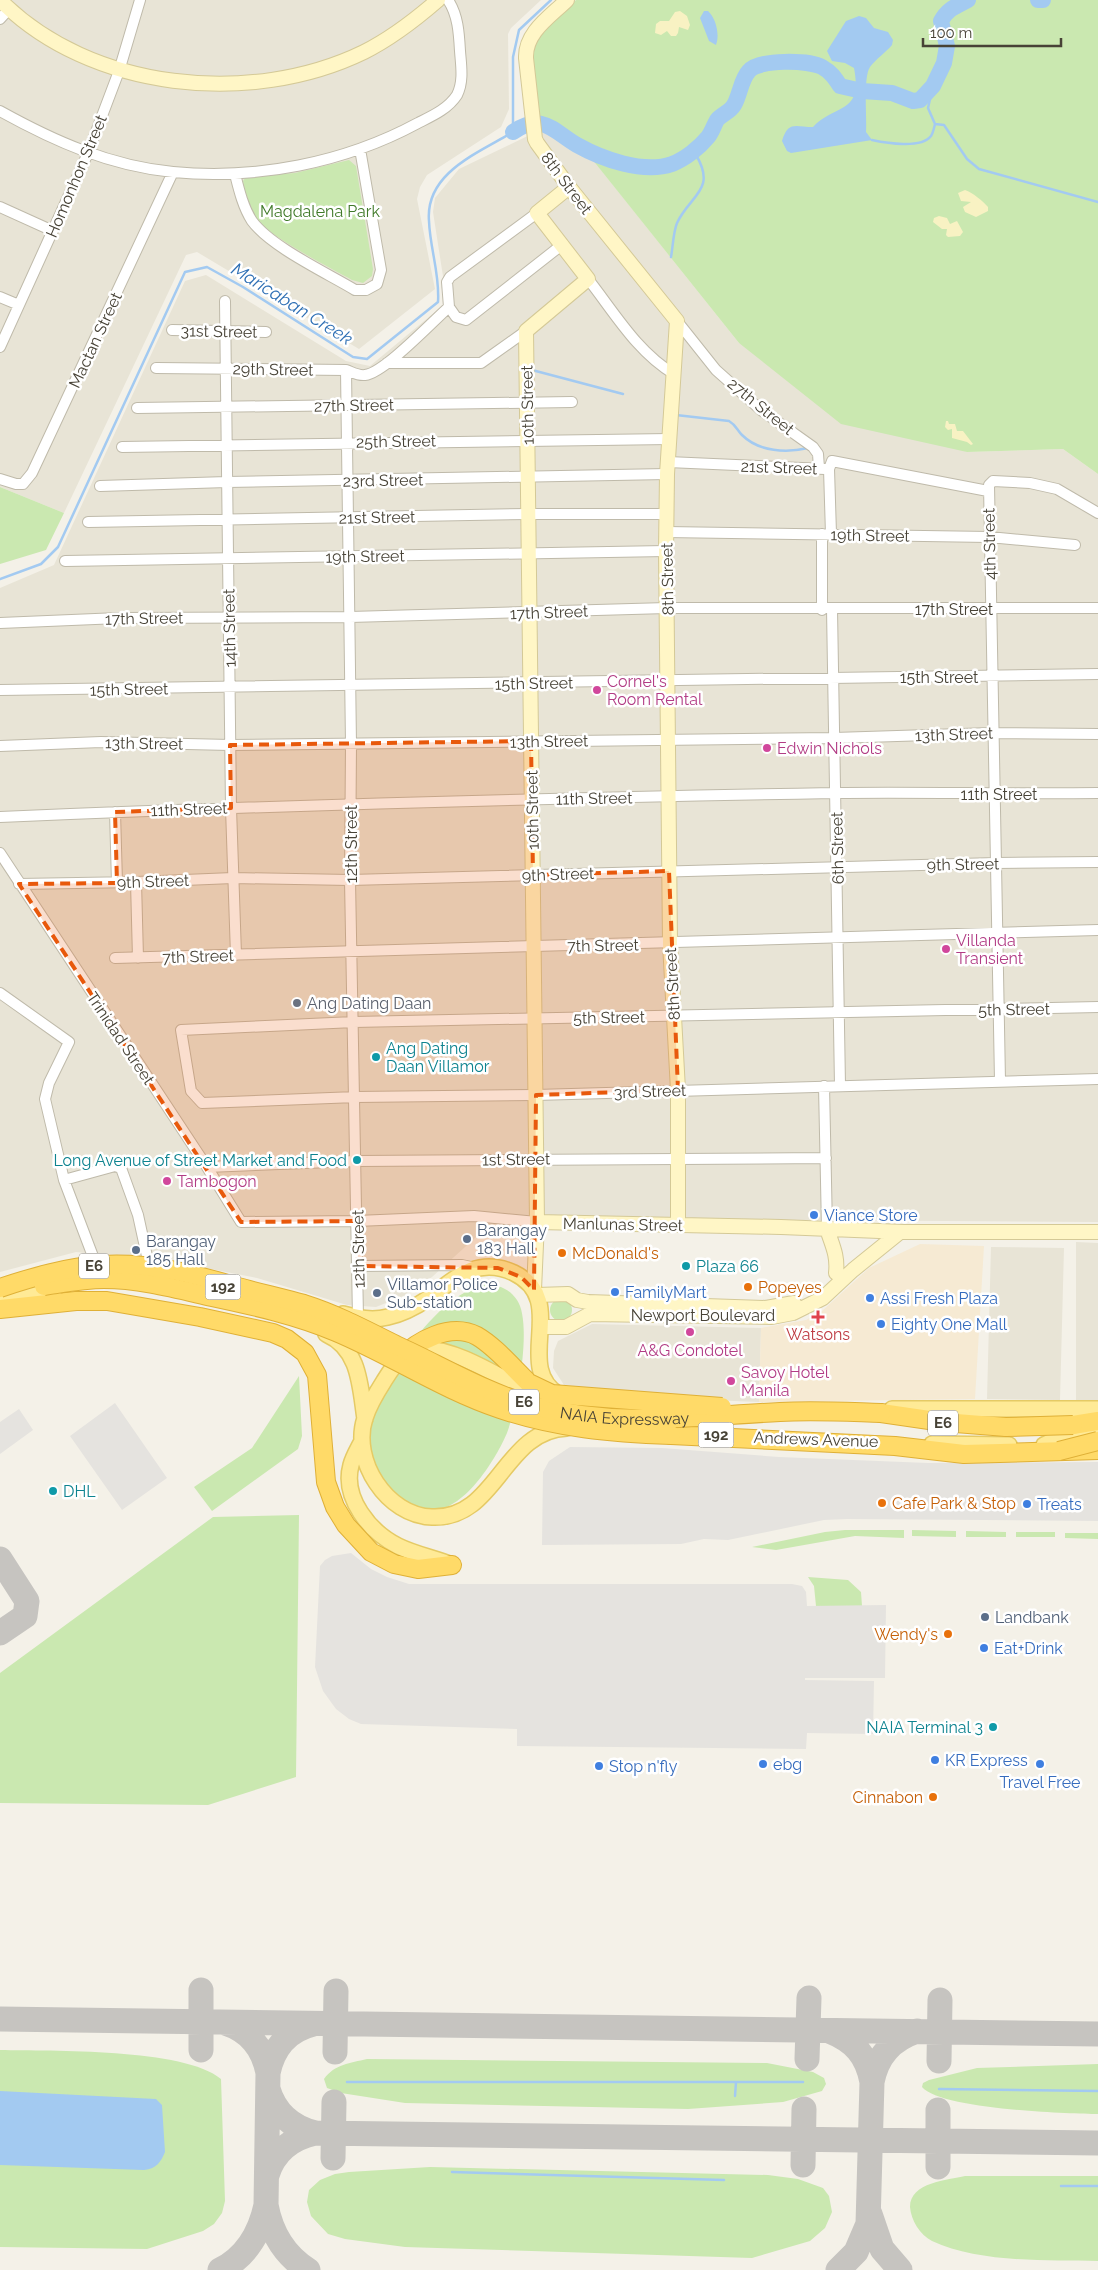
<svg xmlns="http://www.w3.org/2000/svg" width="1098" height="2270" viewBox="0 0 1098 2270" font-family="Raleway,sans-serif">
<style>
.residential{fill:#e8e4d6}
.commercial{fill:#f6ead3}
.green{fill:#cae8b0}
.sand{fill:#f8f2c3}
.parking{fill:#e5e3df}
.water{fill:#a3caf1}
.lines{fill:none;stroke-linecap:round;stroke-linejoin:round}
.stream{stroke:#a3caf1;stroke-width:2.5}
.river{stroke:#a3caf1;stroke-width:16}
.taxiway{stroke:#c6c4c0;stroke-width:25}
.street-casing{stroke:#bfbaaa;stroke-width:12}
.secondary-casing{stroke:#d4c997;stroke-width:16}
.primary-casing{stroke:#e5ca65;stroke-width:18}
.highway-casing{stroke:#dfb037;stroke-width:20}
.street{stroke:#fff;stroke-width:10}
.secondary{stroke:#fff6c6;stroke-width:14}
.primary{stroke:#ffea96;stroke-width:15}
.highway{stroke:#ffda68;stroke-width:18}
.highway-bridge-casing{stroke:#dfb037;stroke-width:20;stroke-linecap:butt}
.highway-bridge{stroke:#ffda68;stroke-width:18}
.marked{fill:#e8590c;fill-opacity:0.2;stroke:#e8590c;stroke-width:4;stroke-dasharray:10 6;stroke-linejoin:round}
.hotel-dot{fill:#d1479c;stroke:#fff;stroke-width:2}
.worship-dot{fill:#6b7280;stroke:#fff;stroke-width:2}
.culture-dot{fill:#0f9aa8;stroke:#fff;stroke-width:2}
.shop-dot{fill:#3f7fe0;stroke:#fff;stroke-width:2}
.service-dot{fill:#5c6f8a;stroke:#fff;stroke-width:2}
.food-dot{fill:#e8710a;stroke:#fff;stroke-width:2}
.health-dot{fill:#e0444e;stroke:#fff;stroke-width:2}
.labels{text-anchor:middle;stroke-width:5;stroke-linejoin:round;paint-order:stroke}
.shield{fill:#fff;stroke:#7e7b72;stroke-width:1}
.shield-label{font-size:15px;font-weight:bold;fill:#474236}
.street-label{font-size:16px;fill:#474236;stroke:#fff}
.park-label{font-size:16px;fill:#407a29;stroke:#fff}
.hotel-label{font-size:16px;fill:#b23c85;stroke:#fff;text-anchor:start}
.worship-label{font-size:16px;fill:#5b616d;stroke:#fff;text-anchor:start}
.culture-label{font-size:16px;fill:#0d838f;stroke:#fff;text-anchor:start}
.shop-label{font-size:16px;fill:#366cbe;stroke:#fff;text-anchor:start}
.service-label{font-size:16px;fill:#4e5e75;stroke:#fff;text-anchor:start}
.food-label{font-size:16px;fill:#c56008;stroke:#fff;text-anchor:start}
.health-label{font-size:16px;fill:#be3a42;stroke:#fff}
.water-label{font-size:18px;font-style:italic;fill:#2e6fb4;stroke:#fff}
</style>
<rect width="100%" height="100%" fill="#f4f1e8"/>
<!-- residential -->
<path class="residential" d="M0,0h541l-30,28 -3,6 1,75 -8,18 -74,48 -7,12 -3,12 18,90 -76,60 -162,-97 -11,3 -122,258 -64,-26z
M538,131l13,1 43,29 145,182 228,109 96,-3 35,25v748l-580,-4 -16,3 -16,7 -54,49 -24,17 -32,13 -29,-2 -90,-27 -82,-16 -99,-10 -76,20v-684l54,-23 131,-284 21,-6 140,86 24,5 77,-64 -14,-90 2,-14 24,-29z
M1076,1242l22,1v159l-22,-1z
M991,1247l73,1 -4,152 -73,-1z
M592,1324l169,4 -2,74 -175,-7 -20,-10 -11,-17 1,-17 4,-10z"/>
<!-- commercial -->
<path class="commercial" d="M920,1244l64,2 -9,153 -216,3 2,-74 45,-8 16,-9 47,-43z"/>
<!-- green -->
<path class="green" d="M576,0h522v474l-35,-25 -96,3 -126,-28 -102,-81 -163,-204 -36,-22c-3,-24 -16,-60 -1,-81 10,-14 25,-25 37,-36z
M349,160l7,6 17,103 -1,7 -9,7 -11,-3c-23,-13 -83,-43 -97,-63 -8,-11 -10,-24 -12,-36l3,-4 49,-4z
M0,487l64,26 -18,37 -46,14z
M485,1284c13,1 24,4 32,16 16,23 0,107 -10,133 -11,26 -46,84 -80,76 -7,-1 -15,-2 -22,-5 -10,-4 -23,-20 -27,-30 -3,-7 -8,-17 -9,-25 -2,-54 62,-152 116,-165z
M550 1310a11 11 0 1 1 22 0a11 11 0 1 1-22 0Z
M299,1376l3,60 -4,13 -86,62 -18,-24 58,-39z
M299,1515l-3,262 -88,28 -208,-2v-130l213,-156z
M845,1530h59v8l-49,-2 -79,14 -24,-3 73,-15z
M912,1530l44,1v6l-44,-1z
M966,1531l40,1v5h-40z
M1016,1532h39v5h-39z
M1065,1533h33v6l-33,-1z
M808,1577l40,3 13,12 1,14h-46l-2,-20z
M0,2050c50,1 185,-2 221,29l4,122 -3,12 -8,11 -11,7 -56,18 -147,-2z
M367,2059l400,4 46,9 11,6 2,6 -4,7 -39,11 -95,7 -283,-6 -64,-10 -14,-5 -3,-9c11,-15 26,-16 43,-20z
M1098,2064v50c-31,0 -158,-5 -176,-27l1,-4 6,-3 48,-12z
M430,2167l338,8 30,4 25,9 6,8 3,16 -7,16 -15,13 -58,17 -347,-11 -60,-8 -17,-5 -17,-18 -4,-14 2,-12 11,-10 15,-6 14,-2z
M965,2176h133v85c-51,-1 -119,2 -166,-20 -12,-6 -21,-21 -22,-34 0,-25 38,-27 55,-31z"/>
<!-- sand -->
<path class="sand" d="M680,11l7,5 3,9 -2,5 -9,-3 -1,6 -2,3h-5l-4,-5 -6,4 -6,-2 1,-9 4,-3h9l6,-9z
M965,190c8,3 18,11 23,17v4l-12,6 -11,-5 -2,-5 8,-5 -10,-1 -3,-8z
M939,216l8,2 3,6 7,-3 6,11 -3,4 -12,1 -2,-2 1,-6h-5l-9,-7 1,-4z
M946,421h2l1,3h6l2,7h6l10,13 -2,1 -4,-3 -15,-4v-9l-4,1 -3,-3z"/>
<!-- parking -->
<path class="parking" d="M115,1403l52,75 -45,32 -52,-74z
M19,1409l14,21 -33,24v-32z
M570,1447l92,1 117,9 149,6 170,-1v59l-251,-2 -23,1 -96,20 -24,-1 -23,5 -139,1 1,-73 6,-11z
M351,1553l20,16 16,8 22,7h383l10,2 4,6 1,14 79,-1 -1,73h-80v2l69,1 -1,53 -66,-1 -1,16 -289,-3v-17l-156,-5 -12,-5 -13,-10 -13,-18 -8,-24 5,-101 5,-6 7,-4z"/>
<!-- water -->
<path class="water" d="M704,11h4c8,7 12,24 8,34l-7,-4 -9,-23z
M859,16l7,2 8,10 14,4 5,8 -1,5c-6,7 -16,14 -22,22 -7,10 -3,50 -4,65l6,8 -81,13 -4,-2 -5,-10c6,-21 14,-14 31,-14 23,-24 50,-12 41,-59l-9,-5 -13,-2 -5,-10 19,-30z
M0,2091l156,8 6,6 3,47c-4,10 -9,17 -21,18l-144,-5z"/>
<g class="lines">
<!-- stream -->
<path class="stream" d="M935,124l9,1 23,34 12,10 119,33
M872,140c14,3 49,9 59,-4 2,-3 3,-8 4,-12l-7,-16 5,-22
M671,257c2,-10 2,-24 6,-34 13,-28 40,-33 19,-68l-6,-2
M532,370l91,24
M676,415l53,6c7,4 8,9 13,14 17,17 45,18 66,13
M0,579l41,-15 17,-17 127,-275 22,-5 36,20 110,70 14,2 71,-57c2,-28 -8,-53 -9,-81 -4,-48 49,-68 84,-89v-75l6,-27 32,-30
M347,2082h456
M939,2089l159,2
M735,2096l1,-14
M452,2172l272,8
M1061,2186h37"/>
<!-- river -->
<path class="river" d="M1038,0h5
M513,132c30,-20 40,-1 64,13 25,14 66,29 95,19 13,-5 27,-16 36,-27 4,-5 6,-12 9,-17 5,-6 13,-8 17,-15 6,-10 7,-26 15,-34 10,-12 60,-11 73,-4 9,5 13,11 18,19l22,5 30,2 21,8 7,-1 13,-14 11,-23 3,-17 -6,-25c7,-13 16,-15 27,-21"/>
<!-- taxiway -->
<path class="taxiway" d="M0,1559l27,42 -2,15 -25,17
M0,2019l1098,15
M829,2031c25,10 38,24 43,51l-4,142 -12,28 -18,18
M201,2050v-60
M335,2052l1,-61
M807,2059l2,-61
M939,2061l1,-61
M268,2073c5,-25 20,-43 45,-49
M872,2082c5,-26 19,-42 45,-51
M268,2089c7,24 23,38 47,44l783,10
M333,2158l1,-56
M803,2165l1,-56
M938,2167v-57
M267,2175c7,-23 25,-37 48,-42
M266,2205c5,27 18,50 42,65
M870,2214l12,35 18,21
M220,2270c26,-13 40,-37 46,-65l2,-132c-5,-26 -19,-42 -43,-50"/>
<!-- street casing -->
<g class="street-casing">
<path id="street" d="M0,19l9,-10
M0,111c54,30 110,55 173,61 83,8 171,-9 245,-49 14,-7 30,-14 39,-28 7,-14 4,-30 3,-44 -1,-18 -2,-36 -12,-51
M235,174c4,16 8,33 17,47 19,26 75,52 103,69h11l11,-6 4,-14 -21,-121
M0,207l53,24
M588,279c26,33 49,73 86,95
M0,297l19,8
M225,301l6,507 5,147
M449,307l7,10 10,3 97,-76
M677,321l39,49 45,40 52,37 5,7 1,14
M172,330l94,2
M0,347l88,-194 31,-82 21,-71
M387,363h94l45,-32
M156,368l190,2c6,2 12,6 19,5 19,-2 67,-53 84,-68l-2,-25 3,-5 87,-64
M346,370l5,374 -1,136 8,438
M137,408l435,-6
M122,447l548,-8
M668,462l157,7
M0,479l16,5h7l9,-11 141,-301
M100,486l127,-4 440,-8
M88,522l440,-8h138
M666,532l323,5 86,8
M831,534l-2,-65 3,-8 156,30
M65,561l601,-10
M832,609l8,477
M822,610v-76
M0,623l119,-5 231,-1 317,-9h431
M0,690l1098,-16
M0,746l101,-4 129,3 604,-7 158,-5 106,1
M115,812l2,71
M0,817c278,-12 555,-19 833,-24 88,-1 177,1 265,0
M0,853l207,314 34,55 116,-1 117,-5 63,6
M136,882l2,76
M19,884l117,-2 97,-4 117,2 646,-17 102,-1
M115,958l983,-28
M0,993l69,49 -20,41 -4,16 19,81 33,87
M1098,1007l-744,15 -173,8 10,61 11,12 154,-6 180,-2 562,-16
M1000,1081l-11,-596 4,-4 37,2 27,6 41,24
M824,1086l3,143
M207,1167l149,-6 470,-3
M64,1180l51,-14 6,2 17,47 12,55
M358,1266l104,-1 14,3"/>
</g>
<!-- secondary casing -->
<g class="secondary-casing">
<path id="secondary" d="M0,0c90,91 251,107 364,52 28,-14 51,-32 74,-52
M567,0c-16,16 -42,32 -41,58l9,81 2,4 32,44 108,134 -10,153 -1,77 4,392 8,147v134
M537,1222l244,5 123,5h194
M827,1229c5,16 11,26 9,44
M534,1290l3,-68 -11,-891 62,-52 -51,-66 32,-26
M537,1295l31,-1 9,6 11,2 178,6 28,-5
M541,1327h25l24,-13 182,3 21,-4 30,-15 30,-28 47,-38"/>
</g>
<!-- primary casing -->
<g class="primary-casing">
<path id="primary" d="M0,1302l43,-13 14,-2
M343,1314c15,4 29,7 45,3 14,-3 29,-11 41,-19 26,-20 49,-42 85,-25 56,27 -2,93 45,122
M326,1334c34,15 34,52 39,85
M555,1401c-18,-2 -27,-9 -41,-17 -24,-13 -65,-37 -91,-35 -20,1 -29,16 -39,32 -7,11 -15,24 -19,37 -14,42 22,98 67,99 65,3 71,-87 135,-89
M892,1409h206
M362,1441c-4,8 -9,16 -11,24 -9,33 19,67 47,81 16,8 36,12 54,19
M932,1444l77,1
M1044,1445l21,-10 33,1"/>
</g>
<!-- highway casing -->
<g class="highway-casing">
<path id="highway" d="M0,1309l76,-8h31l93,16 73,16 14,6 18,14 12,22 9,107 9,25 11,18 25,27 23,12 24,5 34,-4
M399,1359c18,-18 51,-37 78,-23 19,11 36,32 52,47
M881,1413l62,9 63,5
M1073,1425l25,-4
M671,1435l224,11 69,8 134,-4"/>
</g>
<!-- street -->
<use href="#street" class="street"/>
<!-- secondary -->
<use href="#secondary" class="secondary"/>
<!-- primary -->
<use href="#primary" class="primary"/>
<!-- highway -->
<use href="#highway" class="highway"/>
<!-- highway-bridge casing -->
<g class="highway-bridge-casing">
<g id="highway-bridge">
<path d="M44,1286c20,-3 40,-7 60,-7 36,0 73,10 108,18 42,9 84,18 124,35 55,23 107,58 164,77 56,19 112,24 171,26"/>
<path id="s1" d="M0,1288c33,-11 67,-21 102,-23 47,-3 92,9 136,22 22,6 44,11 66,17 32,10 62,26 92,41 46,21 89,47 138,61 86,22 161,10 246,6 34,-2 68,0 101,1"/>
<path d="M529,1383l23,11 170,13"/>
<path d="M1006,1427l67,-2"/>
<path d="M1059,1451l39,-10"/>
</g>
</g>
<!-- highway-bridge -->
<use href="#highway-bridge" class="highway-bridge"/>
</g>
<!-- marked area -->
<path class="marked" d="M531,741l2,134 136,-4 9,219 -142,5 -2,195 -13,-13 -23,-9 -140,-2 -1,-45 -116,1 -222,-338 98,-1 -2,-71 116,-4 -1,-63z"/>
<!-- markers -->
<g class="hotel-dot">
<circle cx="597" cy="690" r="5"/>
<circle cx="767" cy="748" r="5"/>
<circle cx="946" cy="949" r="5"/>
<circle cx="167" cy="1181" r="5"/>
<circle cx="690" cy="1332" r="5"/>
<circle cx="731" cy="1381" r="5"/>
</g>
<circle class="worship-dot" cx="297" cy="1003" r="5"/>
<g class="culture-dot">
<circle cx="376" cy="1057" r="5"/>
<circle cx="357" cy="1160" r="5"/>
<circle cx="686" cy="1266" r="5"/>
<circle cx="53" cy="1491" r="5"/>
<circle cx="993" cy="1727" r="5"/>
</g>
<g class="shop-dot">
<circle cx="814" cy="1215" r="5"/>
<circle cx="615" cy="1292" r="5"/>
<circle cx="870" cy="1298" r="5"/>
<circle cx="881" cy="1324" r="5"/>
<circle cx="1027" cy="1504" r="5"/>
<circle cx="984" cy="1648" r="5"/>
<circle cx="935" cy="1760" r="5"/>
<circle cx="763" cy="1764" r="5"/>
<circle cx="1040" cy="1764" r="5"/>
<circle cx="599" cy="1766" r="5"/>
</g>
<g class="service-dot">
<circle cx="467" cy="1239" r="5"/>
<circle cx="136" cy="1250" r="5"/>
<circle cx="377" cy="1293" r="5"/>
<circle cx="985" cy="1617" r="5"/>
</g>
<g class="food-dot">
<circle cx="562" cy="1253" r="5"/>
<circle cx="748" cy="1287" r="5"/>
<circle cx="882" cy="1503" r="5"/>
<circle cx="948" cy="1634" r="5"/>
<circle cx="933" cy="1797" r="5"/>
</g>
<path class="health-dot" d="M815.5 1309.5h5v5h5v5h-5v5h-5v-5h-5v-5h5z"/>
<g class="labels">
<!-- shield labels -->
<g class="shield">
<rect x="79" y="1253.5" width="30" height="25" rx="4"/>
<rect x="205.5" y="1274.5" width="35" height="25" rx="4"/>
<rect x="509" y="1389.5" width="30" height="25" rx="4"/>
<rect x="928" y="1410.5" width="30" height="25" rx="4"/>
<rect x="698.5" y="1422.5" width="35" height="25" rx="4"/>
</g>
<g class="shield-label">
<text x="94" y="1271">E6</text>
<text x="223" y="1292">192</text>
<text x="524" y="1407">E6</text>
<text x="943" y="1428">E6</text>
<text x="716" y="1440">192</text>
</g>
<!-- street labels -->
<g class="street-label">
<text transform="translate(76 176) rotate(-67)" y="6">Homonhon Street</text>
<text transform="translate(567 183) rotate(53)" y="6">8th Street</text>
<text transform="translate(219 331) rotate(1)" y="6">31st Street</text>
<text transform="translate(95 340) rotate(-65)" y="6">Mactan Street</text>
<text transform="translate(273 369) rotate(1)" y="6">29th Street</text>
<text transform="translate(354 405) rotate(-1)" y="6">27th Street</text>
<text transform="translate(527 405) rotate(-91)" y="6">10th Street</text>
<text transform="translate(761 406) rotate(39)" y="6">27th Street</text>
<text transform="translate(396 441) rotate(-1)" y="6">25th Street</text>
<text transform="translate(779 467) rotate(2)" y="6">21st Street</text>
<text transform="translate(383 480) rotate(-1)" y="6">23rd Street</text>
<text transform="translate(377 517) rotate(-1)" y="6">21st Street</text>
<text transform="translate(870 535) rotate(1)" y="6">19th Street</text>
<text transform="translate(989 544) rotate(-91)" y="6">4th Street</text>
<text transform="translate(365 556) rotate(-1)" y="6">19th Street</text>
<text transform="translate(667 579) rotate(-91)" y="6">8th Street</text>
<text x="954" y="615">17th Street</text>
<text transform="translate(549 612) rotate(-2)" y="6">17th Street</text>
<text transform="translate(144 618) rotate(-1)" y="6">17th Street</text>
<text transform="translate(229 628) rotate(-91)" y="6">14th Street</text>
<text x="939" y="683">15th Street</text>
<text transform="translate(534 683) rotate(-1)" y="6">15th Street</text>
<text transform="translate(129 689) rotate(-1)" y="6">15th Street</text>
<text transform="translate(954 734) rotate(-2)" y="6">13th Street</text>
<text transform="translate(549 741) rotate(-1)" y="6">13th Street</text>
<text transform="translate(144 743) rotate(1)" y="6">13th Street</text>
<text x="999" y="800">11th Street</text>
<text transform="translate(594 798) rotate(-1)" y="6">11th Street</text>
<text transform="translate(189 809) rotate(-2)" y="6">11th Street</text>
<text transform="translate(532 810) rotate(-91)" y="6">10th Street</text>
<text transform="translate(351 844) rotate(-90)" y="6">12th Street</text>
<text transform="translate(837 848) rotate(-91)" y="6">6th Street</text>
<text transform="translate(963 864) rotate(-1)" y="6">9th Street</text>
<text transform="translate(558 874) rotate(-2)" y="6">9th Street</text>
<text transform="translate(153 881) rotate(-2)" y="6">9th Street</text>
<text transform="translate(603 945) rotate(-1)" y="6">7th Street</text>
<text transform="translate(198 956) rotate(-2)" y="6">7th Street</text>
<text transform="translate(672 984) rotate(-93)" y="6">8th Street</text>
<text transform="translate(1014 1009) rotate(-1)" y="6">5th Street</text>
<text transform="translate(609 1017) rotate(-1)" y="6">5th Street</text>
<text transform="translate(121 1038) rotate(56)" y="6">Trinidad Street</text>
<text transform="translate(650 1091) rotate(-2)" y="6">3rd Street</text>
<text transform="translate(516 1159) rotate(-1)" y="6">1st Street</text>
<text transform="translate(623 1224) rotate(1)" y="6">Manlunas Street</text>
<text transform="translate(358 1249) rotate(-91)" y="6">12th Street</text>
<text x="703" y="1321">Newport Boulevard</text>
<text dy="6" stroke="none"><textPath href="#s1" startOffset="655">NAIA Expressway</textPath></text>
<text transform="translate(816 1439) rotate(2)" y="6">Andrews Avenue</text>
</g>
<!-- park labels -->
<g class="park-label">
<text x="320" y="217">Magdalena Park</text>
</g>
<!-- hotel labels -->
<g class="hotel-label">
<text x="607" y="687">Cornel's<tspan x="607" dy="18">Room Rental</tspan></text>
<text x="777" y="754">Edwin Nichols</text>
<text x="956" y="946">Villanda<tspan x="956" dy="18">Transient</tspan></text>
<text x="177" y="1187">Tambogon</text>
<text x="690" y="1356" text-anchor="middle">A&amp;G Condotel</text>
<text x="741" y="1378">Savoy Hotel<tspan x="741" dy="18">Manila</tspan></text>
</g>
<!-- worship labels -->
<g class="worship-label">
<text x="307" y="1009">Ang Dating Daan</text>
</g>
<!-- culture labels -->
<g class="culture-label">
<text x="386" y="1054">Ang Dating<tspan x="386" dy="18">Daan Villamor</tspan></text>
<text x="347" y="1166" text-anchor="end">Long Avenue of Street Market and Food</text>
<text x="696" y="1272">Plaza 66</text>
<text x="63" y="1497">DHL</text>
<text x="983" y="1733" text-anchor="end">NAIA Terminal 3</text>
</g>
<!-- shop labels -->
<g class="shop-label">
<text x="824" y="1221">Viance Store</text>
<text x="625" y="1298">FamilyMart</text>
<text x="880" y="1304">Assi Fresh Plaza</text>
<text x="891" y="1330">Eighty One Mall</text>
<text x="1037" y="1510">Treats</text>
<text x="994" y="1654">Eat+Drink</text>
<text x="945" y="1766">KR Express</text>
<text x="773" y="1770">ebg</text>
<text x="609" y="1772">Stop n'fly</text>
<text x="1040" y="1788" text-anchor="middle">Travel Free</text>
</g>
<!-- service labels -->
<g class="service-label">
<text x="477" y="1236">Barangay<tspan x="477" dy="18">183 Hall</tspan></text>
<text x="146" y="1247">Barangay<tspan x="146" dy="18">185 Hall</tspan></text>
<text x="387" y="1290">Villamor Police<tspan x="387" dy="18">Sub-station</tspan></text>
<text x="995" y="1623">Landbank</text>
</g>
<!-- food labels -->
<g class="food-label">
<text x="572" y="1259">McDonald's</text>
<text x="758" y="1293">Popeyes</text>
<text x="892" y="1509">Cafe Park &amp; Stop</text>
<text x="938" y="1640" text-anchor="end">Wendy's</text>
<text x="923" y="1803" text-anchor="end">Cinnabon</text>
</g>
<!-- health labels -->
<g class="health-label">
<text x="818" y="1340">Watsons</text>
</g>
<!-- water labels -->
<g class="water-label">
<text transform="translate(292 304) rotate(32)" y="6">Maricaban Creek</text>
</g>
</g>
<!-- scale -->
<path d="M923 38v8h138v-8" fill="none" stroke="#474236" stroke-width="2.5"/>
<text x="930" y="38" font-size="15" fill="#474236" stroke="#ffffff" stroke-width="4" paint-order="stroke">100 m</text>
</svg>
